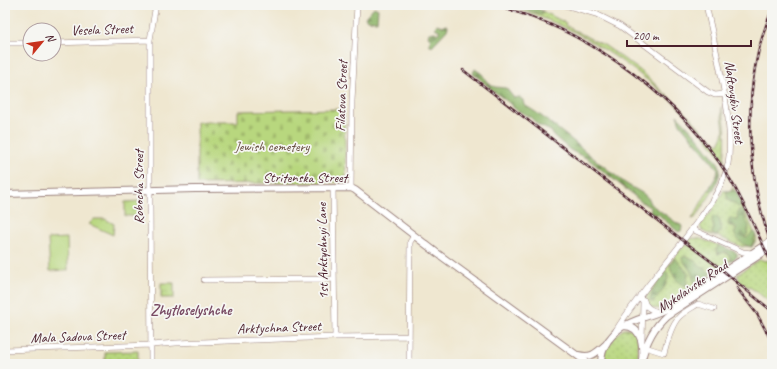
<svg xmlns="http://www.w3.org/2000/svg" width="777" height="369" viewBox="0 0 777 369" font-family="Caveat,sans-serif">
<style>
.grass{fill:url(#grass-dots);stroke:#817b54}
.forest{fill:url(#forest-firs);stroke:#6e6c4c}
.cemetery{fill:url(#cemetery-stones);stroke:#817b54}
.park{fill:url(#park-crowns);stroke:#817b54}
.pitch{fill:#b8d77e;stroke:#817b54}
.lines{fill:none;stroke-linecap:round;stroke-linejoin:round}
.minor-casing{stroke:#9c837e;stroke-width:6}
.major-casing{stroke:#9c837e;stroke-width:8}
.minor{stroke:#fff;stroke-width:5}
.major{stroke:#fff;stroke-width:6}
.rail-casing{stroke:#4a1f2b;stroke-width:2.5}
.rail{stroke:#f6f6f2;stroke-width:1;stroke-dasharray:3;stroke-linecap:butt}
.labels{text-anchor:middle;stroke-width:3.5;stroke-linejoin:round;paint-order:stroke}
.street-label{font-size:14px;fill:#4a1f2b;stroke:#f6f6f2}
.park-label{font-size:14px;fill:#664d40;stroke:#f6f6f2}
.neighbourhood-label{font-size:15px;font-weight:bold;fill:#794b64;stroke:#f6f6f2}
</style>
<defs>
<pattern id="grass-dots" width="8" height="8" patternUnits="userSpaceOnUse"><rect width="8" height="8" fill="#b8d77e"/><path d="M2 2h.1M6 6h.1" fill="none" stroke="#a0b86d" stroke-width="1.8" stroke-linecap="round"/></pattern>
<pattern id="forest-firs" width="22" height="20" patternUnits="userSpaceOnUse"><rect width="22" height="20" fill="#92b86d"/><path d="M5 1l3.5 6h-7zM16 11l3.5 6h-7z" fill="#79955a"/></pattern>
<pattern id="cemetery-stones" width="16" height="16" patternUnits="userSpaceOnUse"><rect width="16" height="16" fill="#b8d77e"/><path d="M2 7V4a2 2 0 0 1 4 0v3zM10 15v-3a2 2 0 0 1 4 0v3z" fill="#a0b86d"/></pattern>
<pattern id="park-crowns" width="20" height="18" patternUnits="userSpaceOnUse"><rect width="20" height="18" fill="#b8d77e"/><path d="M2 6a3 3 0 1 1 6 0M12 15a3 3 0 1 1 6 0" fill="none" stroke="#a0b86d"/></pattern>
</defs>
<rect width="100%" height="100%" fill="#f6f6f2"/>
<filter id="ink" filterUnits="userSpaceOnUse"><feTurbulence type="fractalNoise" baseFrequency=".025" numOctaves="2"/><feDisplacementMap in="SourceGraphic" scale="8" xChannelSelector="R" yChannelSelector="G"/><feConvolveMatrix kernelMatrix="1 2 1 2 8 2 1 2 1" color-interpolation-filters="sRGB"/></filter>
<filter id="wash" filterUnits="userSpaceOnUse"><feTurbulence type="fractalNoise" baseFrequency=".012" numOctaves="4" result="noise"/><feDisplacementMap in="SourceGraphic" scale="16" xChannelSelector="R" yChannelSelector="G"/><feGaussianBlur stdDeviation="0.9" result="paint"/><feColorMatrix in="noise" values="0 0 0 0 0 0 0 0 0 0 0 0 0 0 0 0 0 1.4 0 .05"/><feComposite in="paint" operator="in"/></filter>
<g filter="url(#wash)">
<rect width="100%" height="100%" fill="#efe7d0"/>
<!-- grass -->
<path class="grass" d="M510,6l31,8 2,-3 1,1 22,11 -1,2 28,15 11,5 37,26 50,47 18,20 10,6 4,-9 1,-4 -3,-24c6,15 5,38 3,54 -36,-54 -95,-100 -152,-130 -19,-10 -41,-17 -62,-25z
M733,187l14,28 10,24 -5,8 -6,-1 -4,1 -25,-11 3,-4 -7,-8 1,4 -2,5 3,3c-6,-2 -13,-3 -15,-10l11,-14 13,-22 2,1h5z
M709,189l4,2 -18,27 -3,1z
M693,238l8,1 18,6 -3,5c8,1 11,2 15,8l-2,4 -66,46c-10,2 -19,-1 -16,-13l37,-52 4,3 2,-2 -4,-3z
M760,259l5,2 3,-1 4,8v36l-16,-13 -18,-10 1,-3 -2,-3z
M624,329h8l6,7v19l-2,9h-32c-2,-14 9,-28 20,-35z
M138,351v13h-33v-12z"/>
<!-- forest -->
<path class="forest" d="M508,5h17l18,6 -2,3z
M374,7l4,2 -1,12 -10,-1 -2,-3z
M437,24l6,2 3,-1 2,1 -1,4 -15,16 -3,-2 2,-5 -3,-3 1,-3 6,-1 3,2 1,-2v-2l-4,-2z
M475,69l7,5 5,8 8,5 11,1 8,10 5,-1 4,3 1,5c17,9 32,23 48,35 17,15 35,29 53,43 8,6 20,9 25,18l-1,2 29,21 3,1 1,2 -1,4 -3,1 -20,-18 -4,1 -4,-3 1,-4 -11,-7 -8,-7 -44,-35 -18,-9 -16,-14 -3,-5 -13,-6 -8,-8 -15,-8 -7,-7 -17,-13 -18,-16z
M677,115l18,19 24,30c3,10 -2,18 -6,27l-4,-2 8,-14 1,-6 -38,-45z
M726,191h10l6,13 -1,2 -3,1 -3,-3 -7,-4z
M743,209l2,5v5l4,7 -2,9 -3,2 3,1 6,-6 3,1 -4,14c-10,-2 -13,-5 -18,-14l2,-2v-4l-8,-2 1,-6 3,-1 3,2h3l-1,-5 2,-5z
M713,216l6,2c2,7 4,11 -2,18h-2l-3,-3 2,-5 -2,-7z
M719,245l18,8v4l-8,5 2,-4 -6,-7 -2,2 -5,1 -2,-4z
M684,256l7,2 20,16 -16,11 -3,-12 -10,-14z
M675,258l13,15 -2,14c-11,-6 -13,-11 -16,-22z
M667,272c4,12 -8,21 -14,30l-3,-1 2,-10 12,-18z"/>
<!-- cemetery -->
<path class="cemetery" d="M344,109l2,73 -149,2v-62h41v-11z"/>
<!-- park -->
<path class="park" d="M139,201l1,15h-15v-14z
M94,219h11l9,5 -1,11 -24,-11z
M161,283h13v15h-13z"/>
<!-- pitch -->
<path class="pitch" d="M67,238l1,32 -18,1 -2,-32z"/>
</g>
<g filter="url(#ink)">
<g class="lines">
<!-- minor casing -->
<g class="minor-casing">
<path id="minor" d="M565,5l31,9 24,12 88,66 7,3 10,-1
M5,43h25
M54,43l96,-3
M333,188l2,149
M351,188l1,-87 5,-96
M692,228l4,3 47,21 9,1
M204,280l130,-1
M640,295l3,7 -1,38
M644,300c1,8 9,11 16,12
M616,330c19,-30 42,-57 64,-85 18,-25 41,-50 48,-81 3,-18 1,-36 -1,-54 -5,-36 -13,-70 -21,-105
M645,347l19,6c3,-11 7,-28 15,-36 6,-6 13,-9 19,-13l16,5
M5,350l146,-5 25,-2 159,-6 73,-1
M151,364l-1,-159v-165l5,-30
M409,364l1,-122 4,-6"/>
</g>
<!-- major casing -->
<g class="major-casing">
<path id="major" d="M5,194l190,-5 156,-1 4,2 82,63 152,111
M624,326c20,0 19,24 18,38
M578,355c13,3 17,-1 27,-10
M642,359c4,-16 11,-31 24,-43l106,-69
M601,364c0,-9 2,-16 7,-23 4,-5 7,-9 11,-12 13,-10 34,-13 49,-21l104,-68"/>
</g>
<!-- minor -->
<use href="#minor" class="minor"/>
<!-- major -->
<use href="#major" class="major"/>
<!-- rail casing -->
<g class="rail-casing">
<path id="rail" d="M490,5c88,19 178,83 229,157 22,32 36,67 53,102
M772,10c-31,73 -27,163 0,236
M463,70l226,175 31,23 14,12 38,31
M737,288l20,26 15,28"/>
</g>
<!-- rail -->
<use href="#rail" class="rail"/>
</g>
</g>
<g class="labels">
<!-- street labels -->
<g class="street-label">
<text transform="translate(102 29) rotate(-2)" y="5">Vesela Street</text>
<text transform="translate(341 96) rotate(-88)" y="5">Filatova Street</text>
<text transform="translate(735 102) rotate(83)" y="5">Naftovykiv Street</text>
<text x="305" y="182">Stritenska Street</text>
<text transform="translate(138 187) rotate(-90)" y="5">Robocha Street</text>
<text transform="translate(322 251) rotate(-91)" y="5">1st Arktychnyi Lane</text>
<text transform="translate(692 286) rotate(-34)" y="5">Mykolaivske Road</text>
<text transform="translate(279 327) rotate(-2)" y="5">Arktychna Street</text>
<text transform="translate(78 336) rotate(-2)" y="5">Mala Sadova Street</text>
</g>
<!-- park labels -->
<g class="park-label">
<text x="272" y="151">Jewish cemetery</text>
</g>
<!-- neighbourhood labels -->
<g class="neighbourhood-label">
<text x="191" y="315">Zhytloselyshche</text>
</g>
</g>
<!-- margin -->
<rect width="777" height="369" fill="none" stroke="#f6f6f2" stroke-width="20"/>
<!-- north arrow -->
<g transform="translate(42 42) rotate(61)"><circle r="19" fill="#f6f6f2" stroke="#b1a0a2"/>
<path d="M0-3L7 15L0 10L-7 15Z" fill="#c8321e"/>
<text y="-6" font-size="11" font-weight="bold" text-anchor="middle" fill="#4a1f2b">N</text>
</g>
<!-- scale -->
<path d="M627 40v6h124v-6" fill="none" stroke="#4a1f2b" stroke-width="2"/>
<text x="633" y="40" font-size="12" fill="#4a1f2b" stroke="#f6f6f2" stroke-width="3" paint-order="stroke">200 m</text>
</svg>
